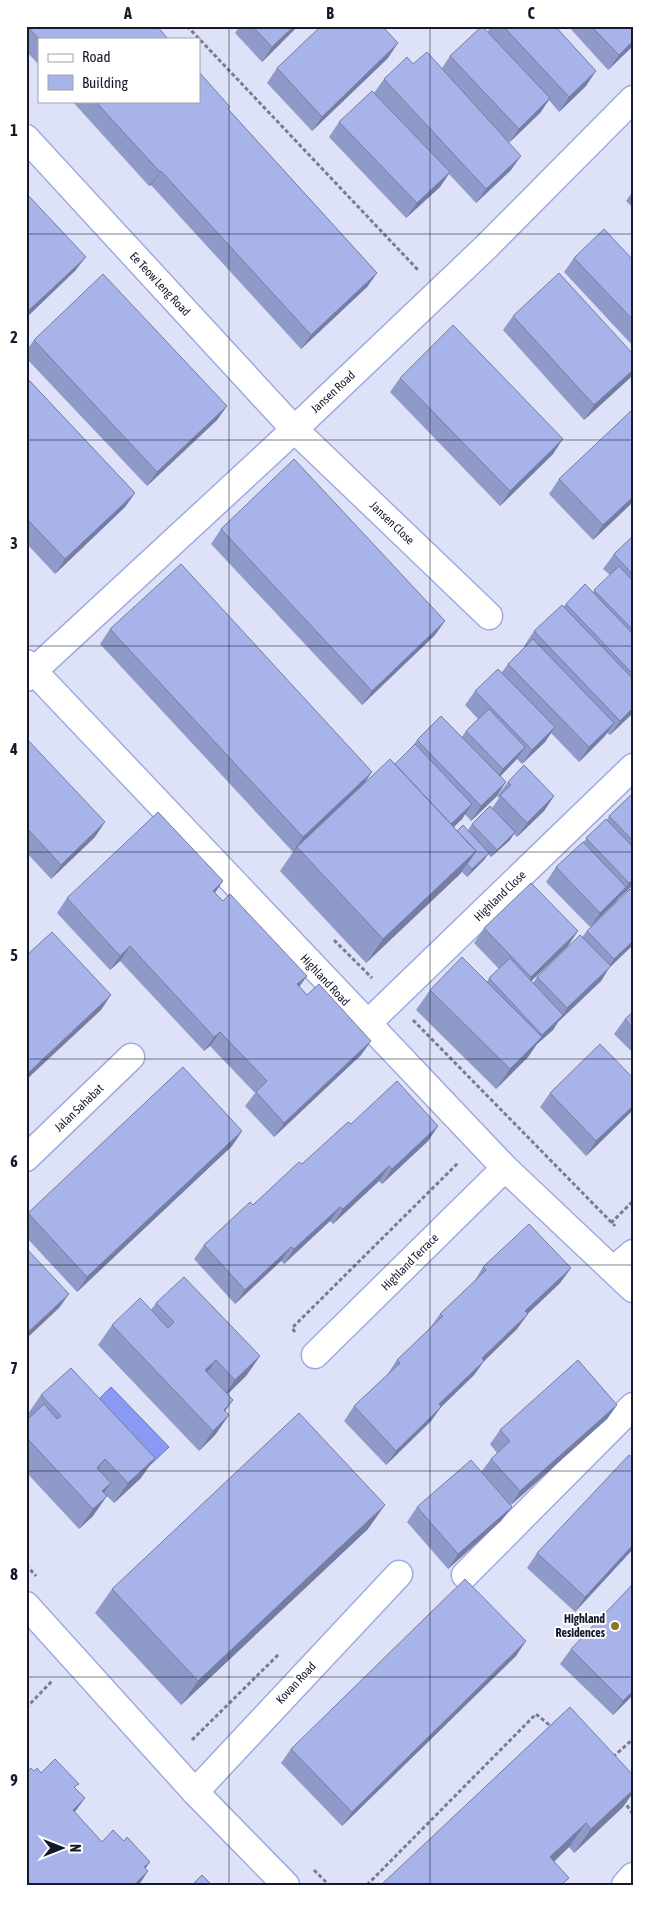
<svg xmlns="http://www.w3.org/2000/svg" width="659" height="1911" viewBox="0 0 659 1911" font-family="'Asap Condensed',sans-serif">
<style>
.water{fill:#8999f4;stroke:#6673b8}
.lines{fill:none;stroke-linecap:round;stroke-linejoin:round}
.street-casing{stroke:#9fabe1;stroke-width:29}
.path{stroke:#797d93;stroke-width:3;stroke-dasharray:4 2.5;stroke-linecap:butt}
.street{stroke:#fff;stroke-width:26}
.wall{fill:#909ac8}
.shaded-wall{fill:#757da3}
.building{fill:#a7b3e9;stroke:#757da3}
.grid{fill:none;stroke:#16192d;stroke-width:1;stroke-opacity:0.55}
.poi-dot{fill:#8e781d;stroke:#fff;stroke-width:2}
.labels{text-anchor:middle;stroke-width:4;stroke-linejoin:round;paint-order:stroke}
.street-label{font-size:12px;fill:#16192d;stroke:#fff}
.poi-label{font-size:12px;font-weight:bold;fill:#16192d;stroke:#fff;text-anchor:end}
.neatline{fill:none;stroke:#16192d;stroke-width:2}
.grid-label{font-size:16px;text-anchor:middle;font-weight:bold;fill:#16192d}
</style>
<rect width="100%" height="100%" fill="#dde2f9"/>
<!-- water -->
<path class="water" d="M111,1387l58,60 -20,19 -57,-60z"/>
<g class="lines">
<!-- street casing -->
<g class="street-casing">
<path id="street" d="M26,138l268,291 195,187
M26,663l479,505 128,121
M26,678l254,-235 206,-196 147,-148
M367,1024l266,-257
M26,1158l105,-101
M613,1270l20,-17
M315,1355l190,-187
M465,1575l168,-169
M26,1605l169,187 91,93
M195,1792l204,-218
M625,1885l8,-9"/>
</g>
<!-- path -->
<path class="path" d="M187,26l232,245
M334,940l38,38
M413,1020l202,206
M611,1223l22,-22
M295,1332l-3,-4 167,-166
M26,1565l10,11
M26,1708l26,-27
M192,1740l87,-86
M613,1757l20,-18
M623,1800l10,14
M314,1870l15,15
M367,1885l169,-171 17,14"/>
<!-- street -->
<use href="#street" class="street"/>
</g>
<!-- wall -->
<path class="wall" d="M26,26h131l-118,13v26l-13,-14z
M240,26h58l-36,36 -27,-29z
M492,26h63l31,60 -27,26 -10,-12 -9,13 -31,29 2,28 -35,33 -27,-29 -9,13 -34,31 -77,-81 10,-15 35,-29 10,-14 29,-15 29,4 8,-12 37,-24z
M568,26h65v20l-25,24z
M388,58l-76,73 -45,-48 10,-15z
M72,101h127l31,6 -2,2 149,164 -10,14 -66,62 -150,-164 -2,1z
M633,191v17l-7,-7z
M574,258l59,2v86l-69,-74z
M513,316l120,38v20l-3,4 -46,42 -81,-90z
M34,340l193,66 -10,14 -70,66 -121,-128v-7z
M26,377l109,116 -10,14 -70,67 -29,-31z
M400,378l153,76 -53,52 -110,-114z
M559,479l74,23 -40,38 -44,-46z
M221,529l214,106 -73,70 -151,-161z
M633,536v177l-23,22 -3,-2 -3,4 -25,25 -28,-29 -6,9 -23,22 -5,-5 -17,17 6,6 -10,15 -25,24 -6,-7 -3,5 -8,8 3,4 11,-1 4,-6 20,-16 7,-10 -2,-2 11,-14 46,14 -10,15 -27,26 -3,-3 -4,6 -19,17 -3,-3 -4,6 -17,17 -5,-5 -3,3 -93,88 -86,-92 15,-22 -2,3 -193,-208 10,-15 256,153 29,-18 17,-17 5,-7 45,-3 4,-6 12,-12 -13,-14 10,-14 27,-19 6,-8 17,-17 -1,-1 10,-15 29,-24 3,-3 27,-12 17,-17 -7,-6 11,-15z
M26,738l69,99 -44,42 -25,-27z
M633,793v92l-43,42 -44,-45 10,-15 51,-47 2,-4z
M633,892v53l-24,23 -8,13 -43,41 -5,8 -16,14 -9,13 -32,32 -80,-79 14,-20 57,-8 2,-4 10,-9 -25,-26 10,-15 84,18 -37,35 2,2 4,-6 45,-40 5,-6z
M215,893l92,102 64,46 -10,14 -87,82 -29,-31 10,-13 -45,-47 -6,5 -84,-90 -10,9 -53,-57 10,-15z
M633,1012v41l-19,-19 11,-15z
M633,1078v32l-47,46 -46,-49 10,-14z
M351,1124l87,2 -10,15 -46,43 -3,-3 -46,43 -3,-3 -46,43 -3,-3 -46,43 -41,-45 10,-14z
M242,1131l-10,15 -155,146 -51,-55v-22l2,-2z
M483,1267l88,1 -11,15 -33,31 -10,15 -33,32 -10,14 -33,32 -10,14 -45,44 -42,-44 10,-15 33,-31 10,-15 33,-32 10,-14 34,-32z
M156,1303l104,53 -14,20 -18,18 -3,18 4,3 -14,20 -16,16 -101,-106 14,-20 39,-15z
M41,1395l100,83 -27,25 -10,-10 -11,23 -14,13 -53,-57v-51l4,-3 -3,-3z
M617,1405l-10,14 -97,86 -9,16 -53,48 -41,-47 10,-15 64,-35 10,-13 6,-6 -7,-9 10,-14z
M368,1529l-187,176 -86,-92 17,-24z
M633,1549l-58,63 -48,-44 10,-15z
M571,1649l62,46 -20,20 -53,-51z
M516,1656l-174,170 -61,-63 10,-14z
M570,1707l53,100 -49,46 -5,-6 -15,15 10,23h-182z"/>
<!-- shaded-wall -->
<path class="shaded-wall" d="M294,26h4l-36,36 10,-15z
M633,41v5l-25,24 11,-15z
M398,43l-10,15 -76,73 10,-14z
M596,71l-10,15 -27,26 10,-15z
M550,98l-10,15 -31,30 10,-14z
M521,156l-10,14 -35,33 10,-14z
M161,171l-10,14 -2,1 11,-14z
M450,172l-10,15 -34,31 11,-15z
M86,257l-11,14 -49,47v-5z
M377,273l-10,14 -66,62 10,-14z
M633,370v4l-3,4 -46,42 10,-15z
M227,406l-10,14 -70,66 10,-14z
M563,439l-10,15 -53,52 10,-15z
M135,493l-10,14 -70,67 10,-15z
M633,497v5l-40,38 10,-15z
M445,621l-10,14 -73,70 10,-14z
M633,708v5l-23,22 10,-14z
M614,723l-10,14 -25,25 10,-15z
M555,727l-10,15 -23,22 10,-14z
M525,747l-10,14 -22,23 10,-15z
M372,772l-10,15 -69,65 10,-15z
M506,782l-10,15 -25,24 10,-15z
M554,796l-10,15 -27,26 10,-14z
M472,804l-10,15 -23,22 10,-15z
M105,822l-10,15 -44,42 10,-14z
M515,832l-5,8 -19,17 6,-7z
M476,851l-17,24 -93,88 17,-24z
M489,853l-5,7 -17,17 5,-8z
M633,880v5l-14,13 10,-15z
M223,881l-10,15v-5z
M626,887l-10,15 -26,25 10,-14z
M578,931l-10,15 -47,45 10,-14z
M633,941v4l-24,23 -8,13 -43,41 -5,8 -16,14 -9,13 -32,32 14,-20 26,-26 6,-8 20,-19 5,-8 38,-36 9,-13z
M130,946l-10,15 -10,9 10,-14z
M307,976l-10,14v-6z
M111,995l-10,15 -75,70v-5z
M220,1032l-10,14 -6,5 10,-14z
M371,1041l-10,14 -87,82 10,-14z
M633,1106v4l-47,46 10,-15z
M438,1126l-10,15 -46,43 10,-15z
M242,1131l-10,15 -155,146 10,-15z
M389,1166l-10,15 -46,43 10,-15z
M340,1207l-10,14 -46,43 10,-15z
M291,1247l-10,14 -46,43 10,-14z
M571,1268l-11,15 -45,43 10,-15z
M69,1294l-10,14 -33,31v-5z
M528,1314l-11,15 -45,44 10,-15z
M260,1356l-14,20 -25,24 14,-20z
M216,1360l-14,20 3,-10z
M484,1361l-10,14 -45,44 10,-15z
M233,1400l-14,20 -9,10 14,-20z
M617,1405l-10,14 -97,87 10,-15z
M441,1407l-10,14 -45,44 10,-14z
M229,1415l-14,20 -16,16 14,-20z
M155,1458l-14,20 -27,25 14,-20z
M105,1459l-14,20 6,-11z
M111,1483l-14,20 5,-12z
M107,1496l-14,20 -14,13 14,-20z
M385,1505l-17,24 -187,176 17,-24z
M512,1507l-11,14 -53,48 10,-15z
M633,1545v4l-58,63 10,-15z
M526,1641l-10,15 -174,170 10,-14z
M633,1691v4l-20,20 10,-14z
M633,1790v3l-10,14 -49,46 17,-24z
M85,1798l-21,29 9,-17z
M586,1823l-17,24 -36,34 17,-24z
M150,1862l-16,23 14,-14 -9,14h-8l13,-18z"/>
<!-- building -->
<path class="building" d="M27,26h130l11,13h-129z
M252,26h42l-22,21z
M321,26h61l16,17 -76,74 -45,-49z
M482,26l68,72 -31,31 -69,-73z
M503,26h52l41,45 -27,26z
M591,26h42v15l-14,14z
M427,52l94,104 -35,33 -102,-110 23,-22 6,7z
M199,72l31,35 -2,2 149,164 -66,62 -150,-164 -1,1 -65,-71h104z
M372,91l78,81 -33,31 -78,-81z
M26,193l60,64 -60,56z
M604,229l29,31v60l-59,-62z
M559,273l74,81v16l-39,35 -81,-89z
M103,274l124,132 -70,66 -123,-132z
M453,325l110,114 -53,52 -110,-113z
M26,377l109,116 -70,66 -39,-41z
M633,409v88l-30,28 -44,-46z
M294,459l151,162 -73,70 -151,-162z
M633,536v39l-19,-21z
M181,564l191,208 -69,65 -193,-208z
M619,566l14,15v49l-39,-40z
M585,584l48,50v40l-67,-70z
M562,605l71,74v29l-13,13 -86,-90z
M533,639l81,84 -25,24 -81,-83z
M498,669l57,58 -23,23 -57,-59z
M489,709l36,38 -22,22 -37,-38z
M441,716l65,66 -25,24 -64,-66z
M26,738l79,84 -44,43 -35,-38z
M415,744l57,60 -21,20 -56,-60z
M390,759l86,92 -93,88 -86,-92z
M524,765l30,31 -27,27 -27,-28 11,-10 -3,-3z
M633,793v48l-24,-25z
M490,806l25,26 -18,18 -25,-26z
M158,812l65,69 -10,10 10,10 7,-7 77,82 -10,8 10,11 12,-11 52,57 -87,82 -28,-31 11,-11 -47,-49 -6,5 -84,-91 -10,10 -53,-58z
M606,819l27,28v33l-4,3 -43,-45z
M463,825l26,28 -17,16 -5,-5 9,-13 -19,-20z
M583,842l43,45 -26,26 -44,-46z
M531,883l47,48 -47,46 -47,-49z
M630,889l3,3v49l-19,18 -27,-28z
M52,932l59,63 -85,80v-119z
M580,935l31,31 -44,42 -30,-31z
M462,957l80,80 -32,32 -80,-79z
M510,958l53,57 -21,20 -53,-57z
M633,1012v16l-8,-9z
M600,1044l33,34v28l-37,35 -46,-48z
M183,1067l59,64 -155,146 -59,-64z
M397,1081l41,45 -46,43 -3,-3 -46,43 -3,-2 -46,42 -3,-2 -46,43 -41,-45 46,-43 3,3 46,-43 3,2 46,-42 3,2z
M529,1224l42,44 -46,43 3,3 -46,44 2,3 -45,43 2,3 -45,44 -42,-45 46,-43 -3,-3 46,-44 -3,-2 46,-44 -3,-3z
M26,1248l43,46 -43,40z
M184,1277l76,79 -25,24 -19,-20 -11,10 28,30 -9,10 5,5 -16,16 -101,-106 28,-27 28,30 6,-6 -18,-19z
M578,1360l39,45 -97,86 -29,-32 19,-18 -10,-11z
M71,1368l84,90 -27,25 -23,-24 -8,9 14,15 -9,8 5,5 -14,13 -67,-72v-16l18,-17 13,15 4,-3 -20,-21z
M299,1413l86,92 -187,176 -86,-92z
M629,1455l4,3v87l-48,52 -48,-44z
M471,1460l41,47 -54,47 -41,-47z
M465,1579l61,62 -174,171 -61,-63z
M633,1584v107l-10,10 -52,-52z
M570,1707l63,68v15l-42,39 -5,-6 -36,34 19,21 -8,7h-179v-1z
M55,1759l24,25 -5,3 11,11 -12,12 29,32 11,-12 11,11 3,-4 23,25 -6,5 4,4 -14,14h-108v-112l5,-5 3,3 3,-3 4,5z
M202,1875l10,10h-20z"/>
<!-- grid -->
<path class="grid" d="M229,26v1859M430,26v1859M26,234h607M26,440h607M26,646h607M26,852h607M26,1059h607M26,1265h607M26,1471h607M26,1677h607"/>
<!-- markers -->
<circle class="poi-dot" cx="615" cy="1626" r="5"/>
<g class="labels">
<!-- street labels -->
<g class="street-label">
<text transform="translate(160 284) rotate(47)" y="4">Ee Teow Leng Road</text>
<text transform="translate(333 392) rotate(-43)" y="4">Jansen Road</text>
<text transform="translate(392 523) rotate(44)" y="4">Jansen Close</text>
<text transform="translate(500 896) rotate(-44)" y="4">Highland Close</text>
<text transform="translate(325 980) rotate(47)" y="4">Highland Road</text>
<text transform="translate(79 1108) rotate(-44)" y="4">Jalan Sahabat</text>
<text transform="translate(410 1262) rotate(-45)" y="4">Highland Terrace</text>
<text transform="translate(296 1683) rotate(-47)" y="4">Kovan Road</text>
</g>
<!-- poi labels -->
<g class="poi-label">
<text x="605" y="1623">Highland<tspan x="605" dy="14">Residences</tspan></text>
</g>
</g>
<!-- border -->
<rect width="659" height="1911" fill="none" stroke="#ffffff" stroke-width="55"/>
<!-- legend -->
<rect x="38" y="38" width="162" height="65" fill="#ffffff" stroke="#a2a3ab"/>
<rect x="48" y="54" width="25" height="8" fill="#ffffff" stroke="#a2a3ab"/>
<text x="82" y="62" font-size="15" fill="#16192d">Road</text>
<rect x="48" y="75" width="25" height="15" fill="#a7b3e9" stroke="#a2a3ab"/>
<text x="82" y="88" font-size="15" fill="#16192d">Building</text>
<!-- north arrow -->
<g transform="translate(62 1848) rotate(90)" stroke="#ffffff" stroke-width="4" paint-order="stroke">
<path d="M0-4L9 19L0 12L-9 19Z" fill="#16192d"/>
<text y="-8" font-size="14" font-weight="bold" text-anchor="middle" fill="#16192d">N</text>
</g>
<rect x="28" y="28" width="604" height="1856" class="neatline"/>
<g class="grid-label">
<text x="128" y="19">A</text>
<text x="330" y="19">B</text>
<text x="531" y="19">C</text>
<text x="14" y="136">1</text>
<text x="14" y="343">2</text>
<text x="14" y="549">3</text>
<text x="14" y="755">4</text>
<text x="14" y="961">5</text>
<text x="14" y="1167">6</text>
<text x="14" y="1374">7</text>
<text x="14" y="1580">8</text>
<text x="14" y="1786">9</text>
</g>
</svg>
